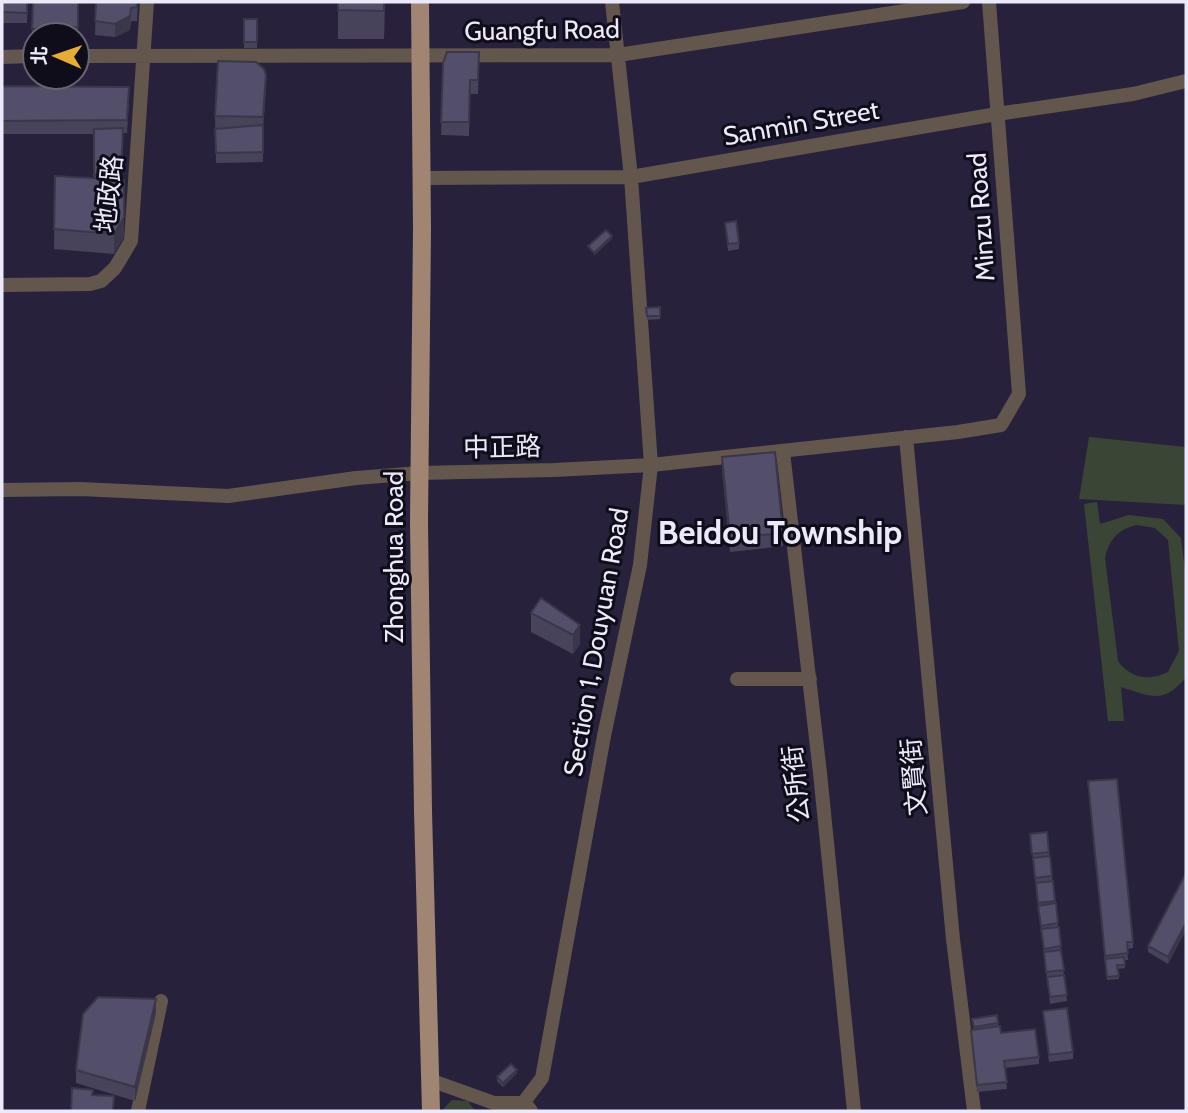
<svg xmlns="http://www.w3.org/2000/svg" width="1188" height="1113" viewBox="0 0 1188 1113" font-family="Cabin,'Noto Sans TC',sans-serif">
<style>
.green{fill:#3b4536;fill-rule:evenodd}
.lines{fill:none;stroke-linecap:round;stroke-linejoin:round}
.minor{stroke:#63564d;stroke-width:14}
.major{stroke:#a08573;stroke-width:18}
.wall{fill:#47435a}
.shaded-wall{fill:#3a374a}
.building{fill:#534e69;stroke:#3a374a;stroke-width:2}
.labels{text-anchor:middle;stroke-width:6;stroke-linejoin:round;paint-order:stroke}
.street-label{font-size:26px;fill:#ece9fb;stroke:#0f0d19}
.district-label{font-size:33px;font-weight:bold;fill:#ece9fb;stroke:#0f0d19}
</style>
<rect width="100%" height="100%" fill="#27213c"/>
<!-- green -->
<path class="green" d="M1089,437l97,10v58l-107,-6z
M1097,502l3,22 29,-9 34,4 18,19 5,41v98c-22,28 -36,19 -65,10l3,34h-16l-24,-217zM1137,525l18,3 13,12 11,111 -11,21c-19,9 -37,7 -50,-11l-13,-103c4,-18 13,-29 32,-33z
M452,1100l16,1 7,10h-31v-3z"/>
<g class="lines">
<!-- minor -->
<path class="minor" d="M77,56l541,-1 345,-53
M2,57l33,-1
M421,178l210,-1 366,-63 136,-20 53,-13
M2,285l88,-1 11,-3 14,-13 16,-27 16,-239
M906,437l47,502 21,172
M783,452l37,321 34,338
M2,490l79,-1 147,7 128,-18 64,-5 134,-3 97,-5 307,-33 43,-7 18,-31 -30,-392
M737,679h73
M430,1080l64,23h31l6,8
M138,1111l23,-110
M517,1111l25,-33 2,-11 60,-331 36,-171 11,-100 -20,-288 -19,-175"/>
<!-- major -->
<path class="major" d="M420,2l2,228 -3,292 4,289 8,300"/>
</g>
<!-- wall -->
<path class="wall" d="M2,2h26l-1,21h-25z
M33,2h45v35l-1,-2h-42v4h-3z
M96,2h42l-1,19h-6l-1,9 -15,7 -20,-2z
M338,2h47l-1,37h-46z
M244,19h13v29h-13z
M479,52l-1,42h-8l-1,42 -28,-1 2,-72z
M2,86l127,15 -2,32h-4l-2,46 3,58 -10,17 -60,-5 1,-73 39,2v-44h-92z
M266,89l-3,36v37l-47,1 -1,-47z
M725,223l14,20v6l-11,2z
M660,307v12l-13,1 -1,-12z
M722,457l61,76v13l-53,6 -8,-82z
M531,613l49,12v19l-7,10 -42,-22z
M1088,781l45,161v6l-6,1 1,11h-4l1,8 -7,1 1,10 -12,1z
M1030,834l19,18 18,149 -17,3z
M1186,873v57l-18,34 -20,-12v-6z
M1043,1011l30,41v7l-24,3z
M156,1013l-21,88 -59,-18v-13z
M997,1015l1,11 3,7 38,24v7l-34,4 2,21 -30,3 -6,-56v-6l2,-1 -1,-10z
M517,1073l-14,14 -6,-6v-4z"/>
<!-- shaded-wall -->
<path class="shaded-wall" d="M384,2h1l-1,37z
M131,8l-1,22 -15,7v-13z
M266,75v14l-3,41v-13z
M124,180v57l-10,17v-20z
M612,236v3l-18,17v-3z
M580,625v19l-7,10v-19z
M1186,923v7l-18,34v-7z
M156,999v14l-21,88v-14z
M517,1070v3l-14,14v-4z"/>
<!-- building -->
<path class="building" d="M2,2h25v11l-25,-1z
M33,2h45v25l-46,2z
M96,2h41v5l-6,1 -1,8 -15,8 -20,-3z
M338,2h46v9l-46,-1z
M244,19h13v23h-13z
M447,52h32l-1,28h-8l-1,42h-28l2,-59z
M218,61l38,1 8,7 2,6 -3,42 -48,-1z
M2,86l127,1 -2,33 -125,1z
M263,125v27l-47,1 -1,-24z
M123,128l-2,46 -27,1v-46z
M55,176l69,4v37l-10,17 -60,-5z
M736,221l3,22 -11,1 -3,-21z
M606,230l6,6 -18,17 -6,-7z
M660,307v9h-13l-1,-8z
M775,452l8,81 -53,5 -8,-81z
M541,598l39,27 -7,10 -42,-22z
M1117,779l16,163h-6l1,11 -23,3 -17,-175z
M1047,832l2,20 -17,2 -2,-20z
M1050,856l2,20 -17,2 -2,-20z
M1186,873v50l-18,34 -20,-11z
M1053,881l2,20 -17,2 -2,-20z
M1056,903l2,20 -17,3 -3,-20z
M1059,927l2,19 -17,3 -3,-20z
M1061,950l3,20 -18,2 -2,-20z
M1124,957l1,8h-8l2,11 -12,1 -2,-18z
M1064,975l3,20 -17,2 -3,-20z
M98,997l58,2 -21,88 -59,-17 7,-56z
M1067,1008l6,44 -24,3 -6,-44z
M997,1015l1,8 -24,4 -2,-8z
M1000,1026l1,7 34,-4 4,28 -35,4 3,21 -30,3 -6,-55z
M511,1064l6,6 -14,13 -6,-6z
M72,1088l21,2 -1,5 22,1 -1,15h-42z"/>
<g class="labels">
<!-- street labels -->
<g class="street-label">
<text transform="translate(542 30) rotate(-1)" y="9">Guangfu Road</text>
<text transform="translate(801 123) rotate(-10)" y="9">Sanmin Street</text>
<text transform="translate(109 194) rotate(-84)" y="9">地政路</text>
<text transform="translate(981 217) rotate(-94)" y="9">Minzu Road</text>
<text transform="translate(502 447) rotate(-1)" y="9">中正路</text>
<text transform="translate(394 557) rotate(-90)" y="9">Zhonghua Road</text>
<text transform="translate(596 642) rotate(-80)" y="9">Section 1, Douyuan Road</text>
<text transform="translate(914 777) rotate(-95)" y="9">文賢街</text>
<text transform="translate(796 784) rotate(-96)" y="9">公所街</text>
</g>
<!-- district labels -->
<g class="district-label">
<text x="780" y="544">Beidou Township</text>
</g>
</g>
<!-- border -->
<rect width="1188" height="1113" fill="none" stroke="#ece9fb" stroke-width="7"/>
<!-- north arrow -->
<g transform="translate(56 56) rotate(272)"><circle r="33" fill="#0f0d19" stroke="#676573" stroke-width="2"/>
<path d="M0-5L12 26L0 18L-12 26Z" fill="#e7ac36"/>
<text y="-10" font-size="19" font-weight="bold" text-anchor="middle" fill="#ece9fb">北</text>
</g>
</svg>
